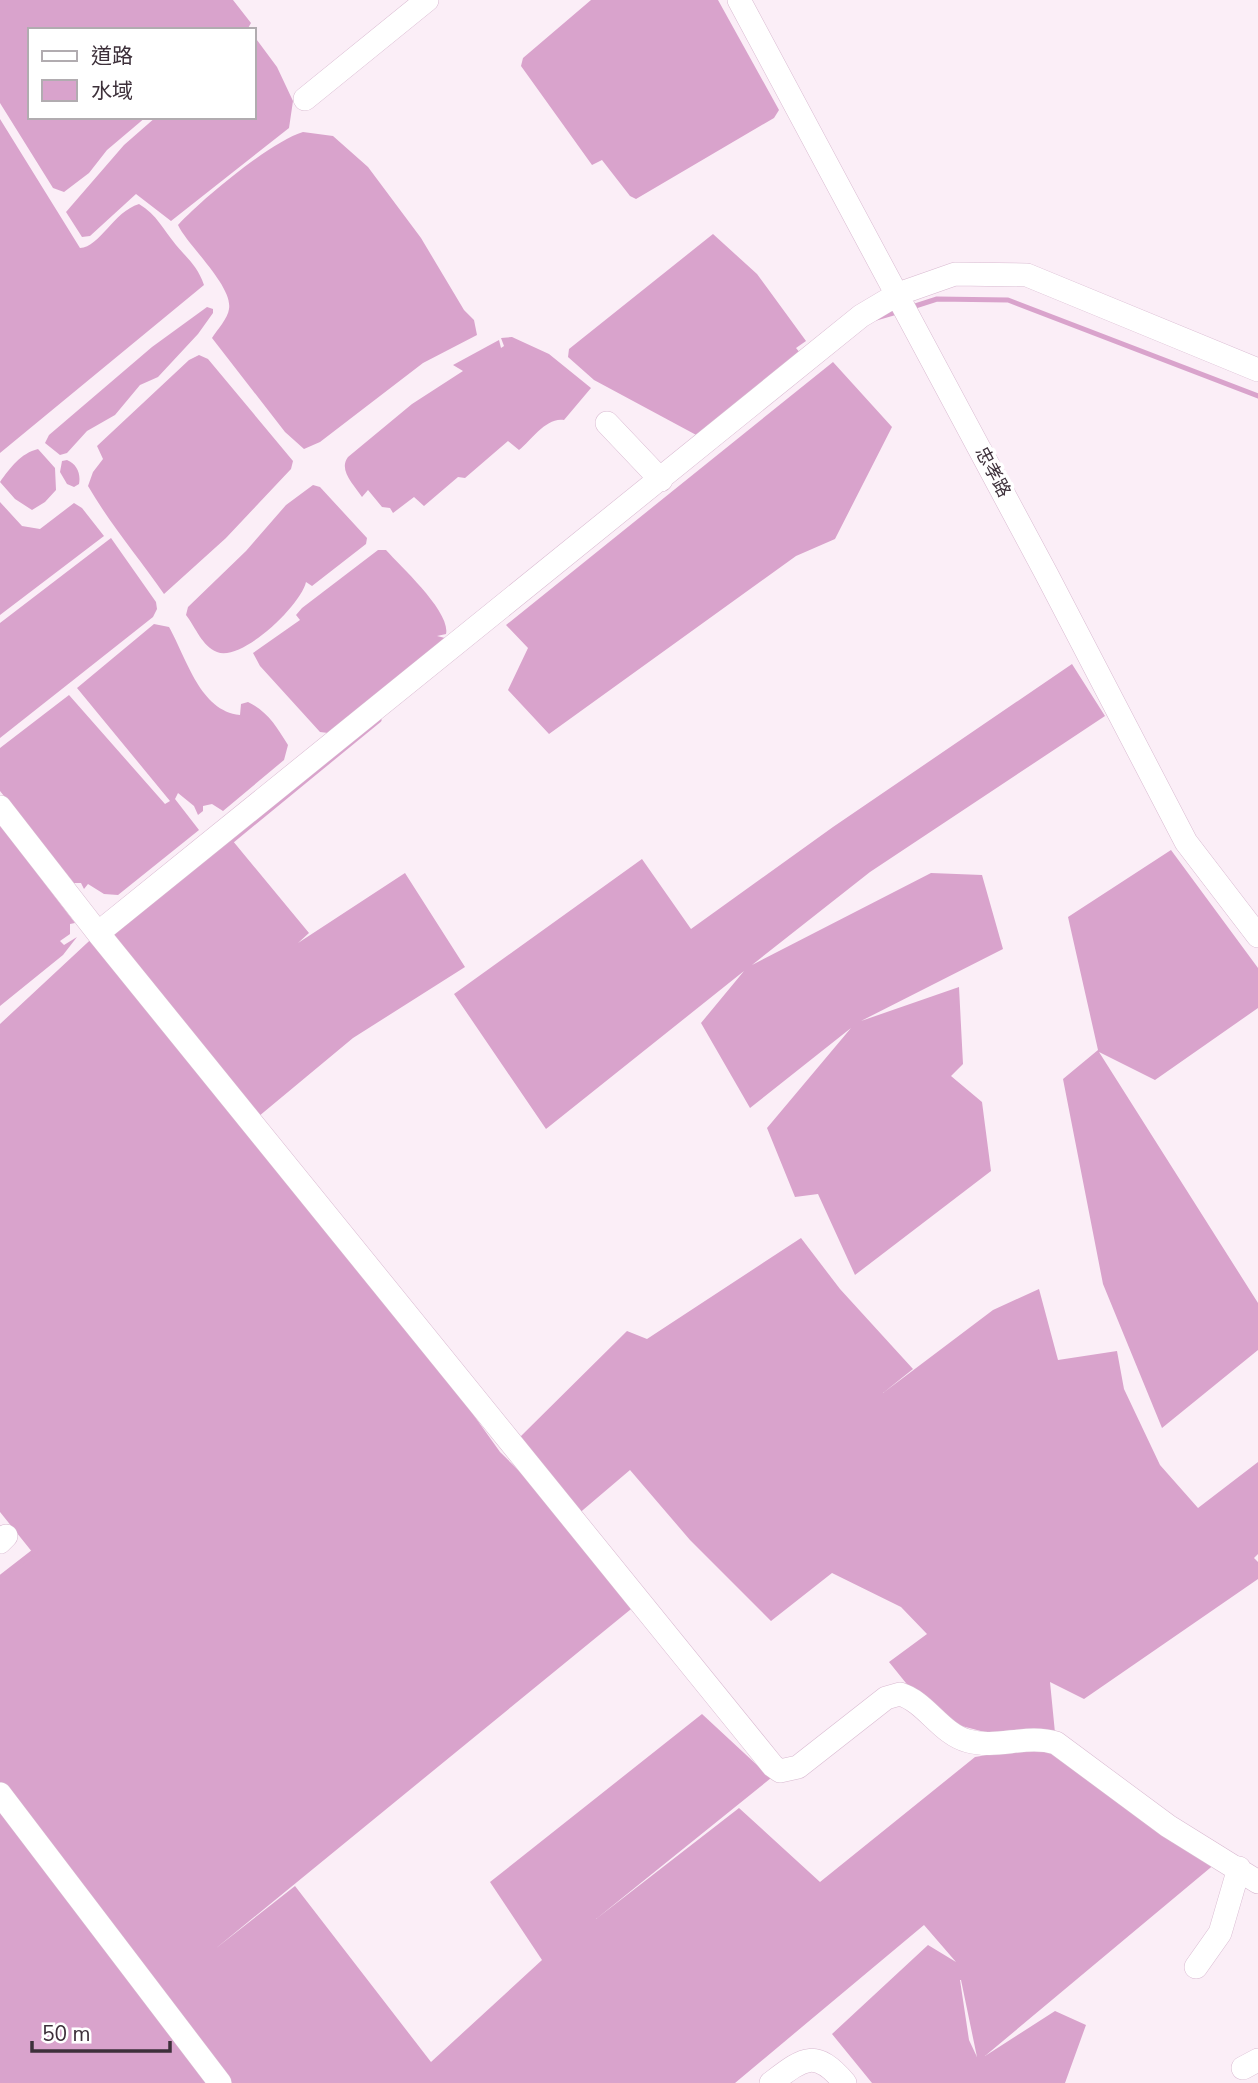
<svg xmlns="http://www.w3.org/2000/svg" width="1258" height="2083" viewBox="0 0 1258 2083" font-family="'Nunito Sans','Noto Sans TC',sans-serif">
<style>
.water{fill:#d9a3cc;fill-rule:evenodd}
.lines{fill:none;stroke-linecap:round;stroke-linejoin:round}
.stream{stroke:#d9a3cc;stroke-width:5}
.minor-casing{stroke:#d9bad1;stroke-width:24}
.minor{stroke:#fff;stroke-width:23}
.labels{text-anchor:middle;stroke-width:7;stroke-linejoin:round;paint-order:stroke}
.street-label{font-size:18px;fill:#3d303a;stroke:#fff}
</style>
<rect width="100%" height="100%" fill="#fbeef7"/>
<!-- water -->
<path class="water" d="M0,0h233l18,23 -4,7h-217v87h116l-39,33 -18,23 -25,19 -11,-4 -53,-85z
M591,0h127l61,110 -5,8 -138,81 -6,-3 -28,-36 -10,5 -71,-99 2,-8z
M254,36l23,31 16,34 -4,27 -118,93 -35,-27 -46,42 -8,1 -16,-25 58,-67 32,-28h98z
M0,119l80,129c20,-1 33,-36 59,-44 18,11 24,25 37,41 12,14 22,22 28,40l-204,168z
M303,132l30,4 35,31 53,71 43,72 10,10 3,15 -54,28 -103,79 -16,7 -19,-17 -73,-94c5,-8 16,-20 17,-29 4,-23 -41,-63 -51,-84 24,-26 92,-83 125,-93z
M713,234l44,40 49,67 -10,7 5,6 -101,83 -106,-57 -26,-23 1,-8z
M207,307l6,2v4l-15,21 -40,43 -18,8 -25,30 -28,16 -20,22 -7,2 -15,-12 4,-8 103,-88z
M512,337l37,17 42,34 -27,32c-18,-3 -32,20 -45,30l-11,-9 -43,37 -7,-1 -34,29 -10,-9 -21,16 -3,-5 -8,-1 -14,-17 -6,7c-8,-12 -24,-27 -14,-40l64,-53 51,-33 -10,-6 46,-25 2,8 3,-2 -3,-8z
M199,355l9,4 85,102 -2,8 -65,69 -62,56c-25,-36 -54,-70 -76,-108l5,-14 10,-13 -6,-13 92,-86z
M833,362l59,65 -57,112 -39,17 -247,178 -41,-44 20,-42 -22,-23z
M38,449l17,19 1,22 -11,12 -13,8 -17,-11 -15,-17c10,-14 21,-29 38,-33z
M67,460c10,4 14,14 12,24l-5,3 -7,-3 -7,-12 2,-11z
M313,485l7,2 47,51 -1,6 -54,42 -6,-4c-5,23 -64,80 -89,70 -15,-6 -21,-24 -31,-37l2,-8 58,-56 40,-46z
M0,502l22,24 18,3 34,-26 8,5 22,28 -104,79z
M111,538l45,64 1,7 -4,8 -153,121v-115z
M378,550h8c15,17 65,62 60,84l-9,2 8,2 -117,95 -8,-1 -60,-66 -7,-13 47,-33 -4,-5 6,-7z
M154,624l15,3c18,32 31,84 71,88l1,-11 7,-2c20,10 28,24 40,43l-4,15 -61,51 -11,-7 -9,2v5l-5,4 -4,-9 -16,-13 -3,6 24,31 -81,65 -14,-1 -16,-10 -4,5 -3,-6h-7l-74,-92v-43l69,-53 96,109 5,-3 -93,-113z
M1072,664l33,52 -235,156 -118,93 179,-92 51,2 21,74 -142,72 98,-34 4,77 -12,12 31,26 9,69 -136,104 -37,-81 -23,3 -28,-69 84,-100 -101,80 -49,-85 43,-52 -198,158 -92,-135 188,-135 49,70 142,-102z
M0,825l75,98 -5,1v10l-10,7 4,4 13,-8 -14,18 -63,51z
M223,829l86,104 -11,10 107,-70 60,94 -112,71 -101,84 126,159 122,171 67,66 -48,-80 108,-107 20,8 154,-101 39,51 73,80 -30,24 110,-83 46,-21 19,71 59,-9 7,38 36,76 38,43 60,-46v92l-4,4 4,4v17l-174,120 -34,-17 6,61 166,115 -237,198 70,-45 31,14 -21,58h-193l-40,-49 96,-89 28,17 -32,-37 -189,158h-735v-504l33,-26 -33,-41v-488l101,-94zM630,1470l60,70 81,81 61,-48 69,34 26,27 -38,28 46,57 80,21 37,4 -77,13 -155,125 -81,-74 -143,111 175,-141 -69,-64 -212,168 52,78 -111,102 -136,-176 -80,63 421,-344 -66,-84zM960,1980h1l16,77 -8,-17z
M1171,850l87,118v40l-103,72 -56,-28 159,251v47l-96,78 -59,-144 -40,-205 35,-29 -30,-133z"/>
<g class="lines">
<!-- stream -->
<path class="stream" d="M909,308l28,-9 71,1 250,96
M876,318l24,-7
M229,843l150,-123
M0,1578l36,-28"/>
<!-- minor casing -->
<g class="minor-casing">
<path id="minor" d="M739,0l308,575 139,267 72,94
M305,99l122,-99
M607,423l54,57
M0,807l98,126 763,-617 37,-22 57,-20 72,1 231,95
M98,933l675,833 7,5 18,-4 88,-69 14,-4c26,8 41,40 68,47 29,8 59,-7 88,2l112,83 90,56
M0,1542l6,-6
M0,1794l220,289
M1196,1967l24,-34 19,-65
M1243,2068l15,-8
M771,2083c33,-25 44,-35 74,0"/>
</g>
<!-- minor -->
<use href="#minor" class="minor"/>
</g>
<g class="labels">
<!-- street labels -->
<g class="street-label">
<text transform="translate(993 472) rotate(62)" y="6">忠孝路</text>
</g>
</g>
<!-- legend -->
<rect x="28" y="28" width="228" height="91" fill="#ffffff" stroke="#b1acb0" stroke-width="2"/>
<rect x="42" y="51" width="35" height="10" fill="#ffffff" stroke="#b1acb0" stroke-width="2"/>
<text x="91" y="63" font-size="21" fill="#3d303a">道路</text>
<rect x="42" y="80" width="35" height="21" fill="#d9a3cc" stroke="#b1acb0" stroke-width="2"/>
<text x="91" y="98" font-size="21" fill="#3d303a">水域</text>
<!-- scale -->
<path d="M32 2041v10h138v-10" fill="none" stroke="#3d303a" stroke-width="3.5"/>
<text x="42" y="2041" font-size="21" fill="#3d303a" stroke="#ffffff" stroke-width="5" paint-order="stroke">50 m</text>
</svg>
